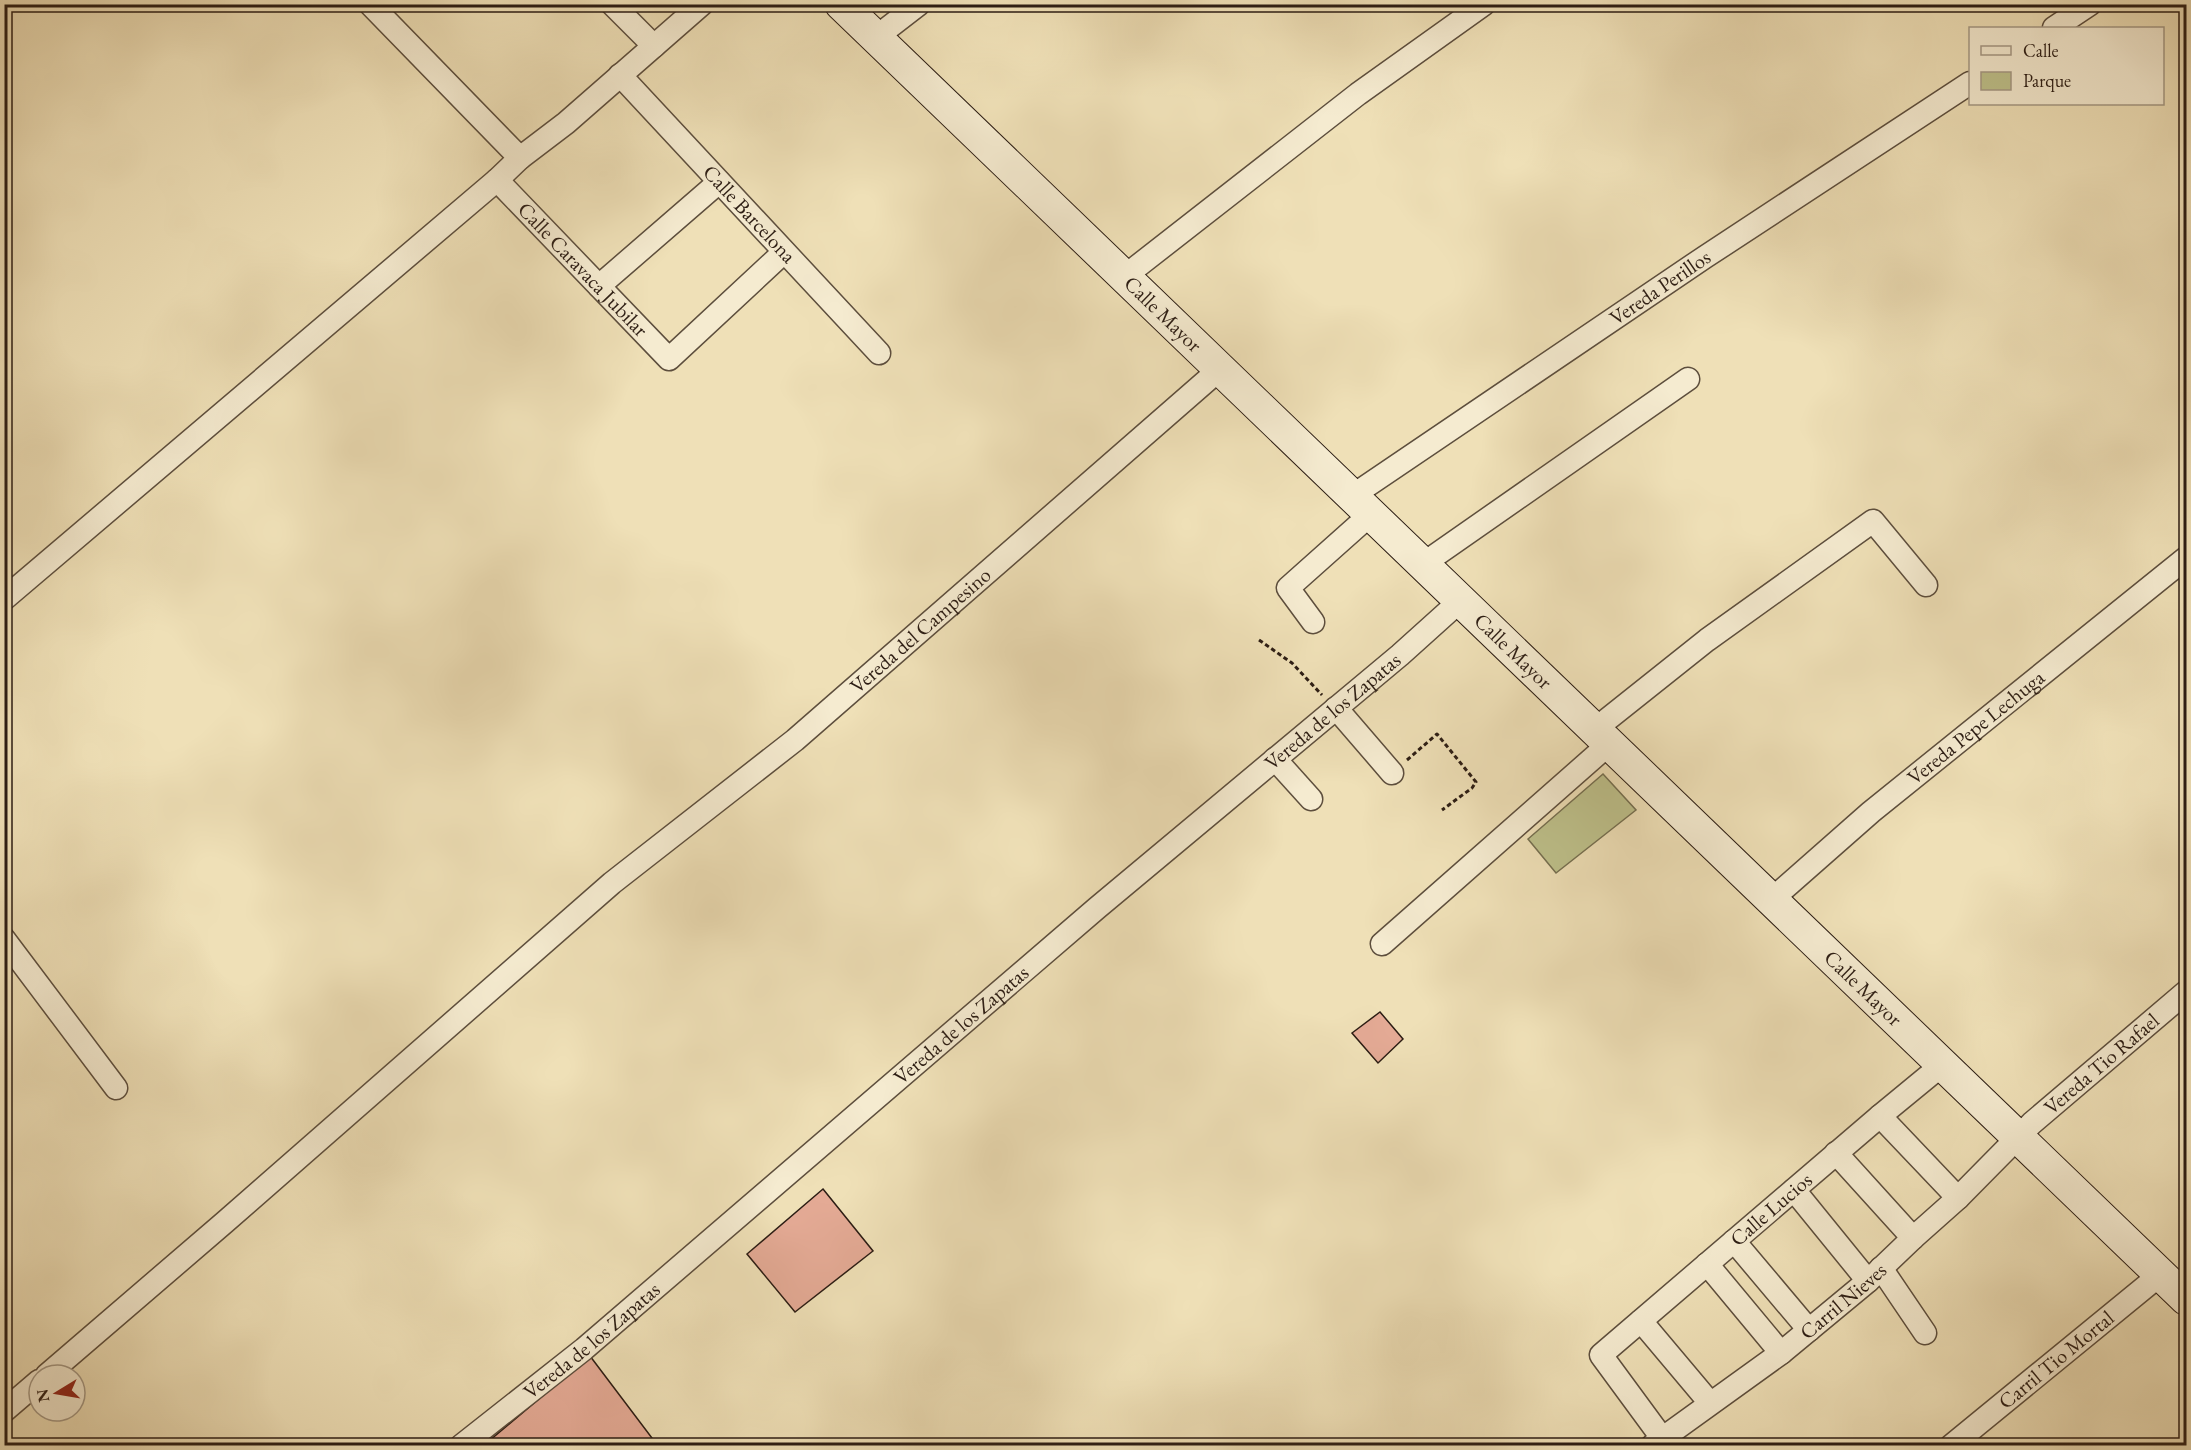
<svg xmlns="http://www.w3.org/2000/svg" width="2191" height="1450" viewBox="0 0 2191 1450" font-family="'EB Garamond',serif">
<style>
.green{fill:#bec18b;stroke:#756f50;stroke-width:1.5}
.building{fill:#e4aa95;stroke:#2c1d14;stroke-width:1.5}
.lines{fill:none;stroke-linecap:round;stroke-linejoin:round}
.street-casing{stroke:#5d4e3d;stroke-width:25}
.secondary-casing{stroke:#2c1d14;stroke-width:34}
.path{stroke:#2c1d14;stroke-width:3;stroke-dasharray:4.5 3;stroke-linecap:butt}
.street{stroke:#f5ebd0;stroke-width:22}
.secondary{stroke:#f5ebd0;stroke-width:32}
.labels{text-anchor:middle;stroke-width:6;stroke-linejoin:round;paint-order:stroke}
.street-label{font-size:21px;fill:#2c1d14;stroke:#f5ebd0}
</style>
<rect width="100%" height="100%" fill="#efe0b7"/>
<filter id="stains"><feTurbulence type="fractalNoise" baseFrequency=".00333" numOctaves="4"/><feColorMatrix values="0 0 0 0 .2 0 0 0 0 .09 0 0 0 0 .02 0 0 0 .5 -.17"/></filter>
<radialGradient id="worn" r=".72"><stop offset=".6" stop-color="#630" stop-opacity="0"/><stop offset="1" stop-color="#630" stop-opacity=".3"/></radialGradient>
<!-- green -->
<path class="green" d="M1603,774l33,36 -80,63 -28,-34z"/>
<!-- building -->
<path class="building" d="M1380,1012l23,27 -25,24 -26,-30z
M823,1189l50,62 -78,61 -48,-58z
M590,1356l68,90h-175z"/>
<g class="lines">
<!-- street casing -->
<g class="street-casing">
<g id="street">
<path d="M370,4l150,154 46,-35 136,-119"/>
<path d="M612,4l42,42"/>
<path d="M2054,28l36,-24"/>
<path d="M875,38l44,-34"/>
<path id="s1" d="M620,75l259,278"/>
<path id="s2" d="M497,180l172,179 115,-107"/>
<path d="M1125,276l233,-182 126,-90"/>
<path d="M599,286l120,-104"/>
<path id="s3" d="M1352,496l353,-239 265,-174"/>
<path d="M1423,564l265,-185"/>
<path d="M4,599l493,-419 23,-22"/>
<path d="M1313,622l-25,-34 83,-74"/>
<path d="M1336,708l56,65"/>
<path d="M1594,730l113,-90 166,-119 53,64"/>
<path d="M1275,759l36,40"/>
<path id="s4" d="M1771,900l100,-88 315,-254"/>
<path d="M4,939l112,149"/>
<path d="M1382,944l227,-200"/>
<path d="M1880,1116l78,82"/>
<path d="M1836,1153l77,85"/>
<path d="M1794,1190l74,91"/>
<path d="M1734,1241l75,89"/>
<path d="M1707,1264l74,89"/>
<path d="M1881,1268l44,65"/>
<path d="M1641,1321l69,82"/>
<path id="s5" d="M47,1375l178,-153 387,-339 183,-143 425,-371"/>
<path d="M4,1411l35,-30"/>
<path id="s6" d="M1662,1438l-61,-83 279,-239 62,-51"/>
<path id="s7" d="M461,1446l123,-97 513,-441 303,-253 60,-54"/>
<path id="s8" d="M1652,1446l129,-93 87,-72 45,-43 45,-40 74,-75 154,-131"/>
<path id="s9" d="M1951,1446l210,-172"/>
</g>
</g>
<!-- secondary casing -->
<g class="secondary-casing">
<g id="secondary">
<path id="s10" d="M841,4l1345,1295"/>
</g>
</g>
<!-- path -->
<path class="path" d="M1259,640l33,23 30,32
M1407,760l30,-26 39,48 -4,6 -30,22"/>
<!-- street -->
<use href="#street" class="street"/>
<!-- secondary -->
<use href="#secondary" class="secondary"/>
</g>
<g class="labels">
<!-- street labels -->
<g class="street-label">
<text dy="7" stroke="none"><textPath href="#s1" startOffset="190">Calle Barcelona</textPath></text>
<text dy="7" stroke="none"><textPath href="#s2" startOffset="124">Calle Caravaca Jubilar</textPath></text>
<text dy="7" stroke="none"><textPath href="#s3" startOffset="372">Vereda Perillos</textPath></text>
<text dy="7" stroke="none"><textPath href="#s10" startOffset="447">Calle Mayor</textPath></text>
<text dy="7" stroke="none"><textPath href="#s5" startOffset="1148">Vereda del Campesino</textPath></text>
<text dy="7" stroke="none"><textPath href="#s10" startOffset="933">Calle Mayor</textPath></text>
<text dy="7" stroke="none"><textPath href="#s7" startOffset="1140">Vereda de los Zapatas</textPath></text>
<text dy="7" stroke="none"><textPath href="#s4" startOffset="268">Vereda Pepe Lechuga</textPath></text>
<text dy="7" stroke="none"><textPath href="#s10" startOffset="1419">Calle Mayor</textPath></text>
<text dy="7" stroke="none"><textPath href="#s7" startOffset="654">Vereda de los Zapatas</textPath></text>
<text dy="7" stroke="none"><textPath href="#s8" startOffset="591">Vereda Tio Rafael</textPath></text>
<text dy="7" stroke="none"><textPath href="#s6" startOffset="327">Calle Lucios</textPath></text>
<text dy="7" stroke="none"><textPath href="#s8" startOffset="240">Carril Nieves</textPath></text>
<text dy="7" stroke="none"><textPath href="#s7" startOffset="168">Vereda de los Zapatas</textPath></text>
<text dy="7" stroke="none"><textPath href="#s9" startOffset="136">Carril Tio Mortal</textPath></text>
</g>
</g>
<!-- margin -->
<rect width="2191" height="1450" fill="none" stroke="#efe0b7" stroke-width="24"/>
<rect x="6" y="6" width="2179" height="1438" fill="none" stroke="#2c1d14" stroke-width="3"/>
<rect x="12" y="12" width="2167" height="1426" fill="none" stroke="#2c1d14" stroke-width="1.5"/>
<!-- legend -->
<rect x="1969" y="27" width="195" height="78" fill="#f5ebd0" stroke="#a59985" stroke-width="1.5"/>
<rect x="1981" y="46" width="30" height="9" fill="#f5ebd0" stroke="#a59985" stroke-width="1.5"/>
<text x="2023" y="57" font-size="18" fill="#2c1d14">Calle</text>
<rect x="1981" y="72" width="30" height="18" fill="#bec18b" stroke="#a59985" stroke-width="1.5"/>
<text x="2023" y="87" font-size="18" fill="#2c1d14">Parque</text>
<!-- north arrow -->
<g transform="translate(57 1393) rotate(259)"><circle r="28" fill="#f5ebd0" stroke="#a59985" stroke-width="1.5"/>
<path d="M0-4.5L10 22L0 15L-10 22Z" fill="#8f2418"/>
<text y="-9" font-size="16" font-weight="bold" text-anchor="middle" fill="#2c1d14">N</text>
</g>
<rect width="100%" height="100%" filter="url(#stains)"/>
<rect width="100%" height="100%" fill="url(#worn)"/>
</svg>
